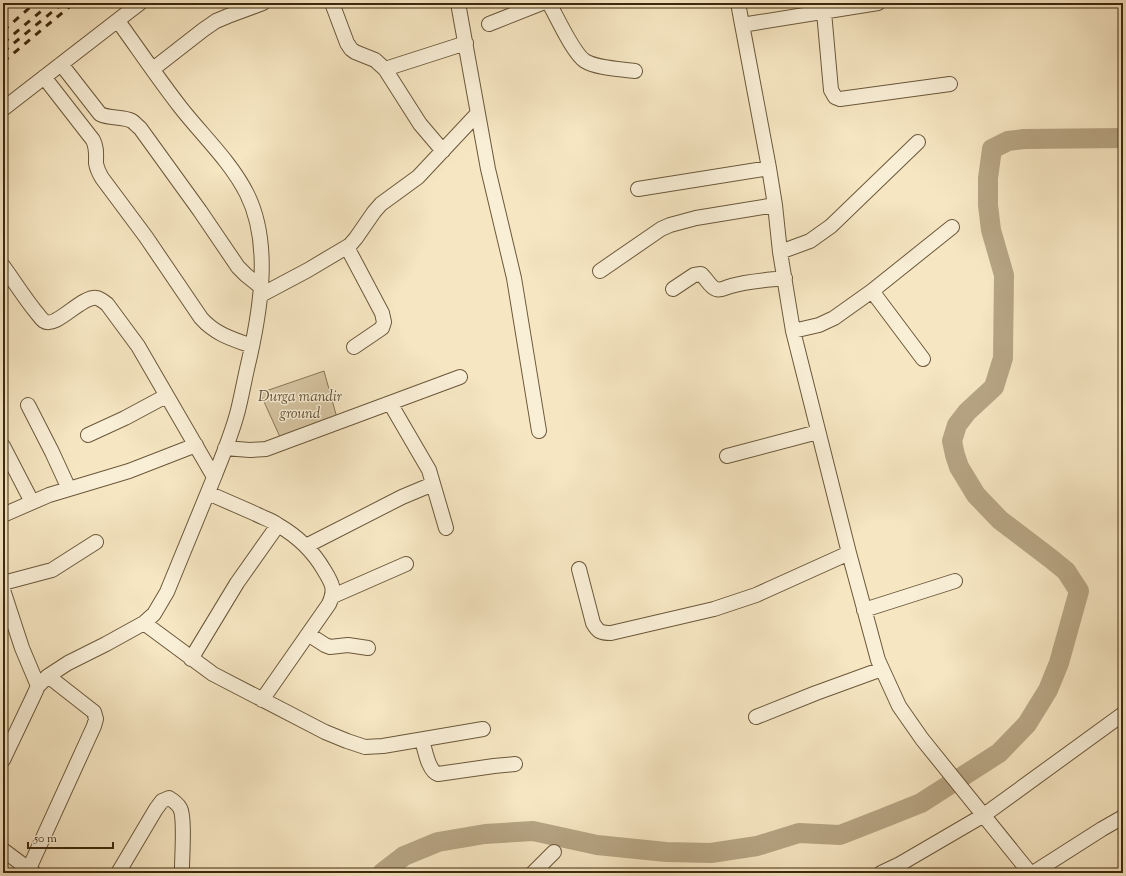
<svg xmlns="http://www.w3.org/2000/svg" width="1126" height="876" viewBox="0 0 1126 876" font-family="'Sorts Mill Goudy',serif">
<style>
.green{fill:#d7c6a3;stroke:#8a7758}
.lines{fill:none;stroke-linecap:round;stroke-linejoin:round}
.river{stroke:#b7a584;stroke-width:20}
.minor-casing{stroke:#6b583a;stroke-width:16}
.minor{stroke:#f9efd7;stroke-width:14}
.rail{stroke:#3d280d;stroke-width:3;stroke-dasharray:7 7;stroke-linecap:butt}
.labels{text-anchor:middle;stroke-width:3;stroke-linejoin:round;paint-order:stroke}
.park-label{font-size:15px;font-style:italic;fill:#645032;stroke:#f9efd7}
</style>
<rect width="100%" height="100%" fill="#f6e6c2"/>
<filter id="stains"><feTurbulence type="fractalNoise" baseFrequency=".005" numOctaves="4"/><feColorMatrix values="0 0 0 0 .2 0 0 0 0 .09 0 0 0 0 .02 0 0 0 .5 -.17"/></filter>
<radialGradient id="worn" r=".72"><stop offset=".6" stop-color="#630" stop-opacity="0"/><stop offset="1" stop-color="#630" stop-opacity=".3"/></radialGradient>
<!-- green -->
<path class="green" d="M324,371l13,47 -57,19 -20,-44z"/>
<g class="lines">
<!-- river -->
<path class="river" d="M382,873l22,-17 34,-14 47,-8 48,-3 64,14 69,7 45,1 46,-7 42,-13 41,2 41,-16 40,-16 78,-50 28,-29 21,-34 11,-27 20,-72 -13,-20 -16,-13 -50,-38 -24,-25 -17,-28 -4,-12 -3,-14 5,-16 10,-13 27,-25 9,-29 1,-83 -13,-45 -3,-25v-27l4,-29 16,-8 16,-2 99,-1"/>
<!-- minor casing -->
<g class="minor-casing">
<path id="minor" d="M332,3l15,40 4,6 4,3 20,8 10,9 35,55 23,27
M458,3l30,166 26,109 25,153
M549,3c8,14 24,50 36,58 11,7 36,8 50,10
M738,3l31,165 6,37 5,47 13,79 56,222 29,107 21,46 23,33 108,134
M824,12l7,78 4,7 5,2 110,-15
M489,24l53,-21
M742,25l136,-22
M61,64l39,50c10,5 22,2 32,7 3,2 5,5 8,7l60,83 38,56 8,8 15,12
M153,69l50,-39 13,-9 12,-5 35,-13
M385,69l81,-26
M44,77l49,63c4,8 3,14 3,23 1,6 3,10 6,15l44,59 55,81c14,16 31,21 51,28
M3,109l137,-106
M638,189l131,-21
M347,247l35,66 2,9 -2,6 -28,19
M780,252l30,-11 21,-15 87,-84
M3,266c11,15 21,31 33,46 2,2 5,7 8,9 12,8 38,-26 53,-23 4,1 7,4 10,6l31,42 76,131
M600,271l61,-42 9,-4 26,-7 79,-13
M673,289l21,-14 7,-1c5,4 9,13 15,15 6,2 10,-2 15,-3 17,-5 37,-6 54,-8
M872,291l51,68
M261,295l47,-25 42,-25 6,-7 18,-26 7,-8 37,-27 60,-64
M793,331l26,-6 15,-7 38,-27 80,-64
M390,403l39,67 17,58
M28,405l24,47 17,37
M88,435l37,-17 41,-22
M3,446l29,56
M225,448l25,2 16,-1 194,-72
M727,456l91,-24
M208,493c16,7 32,14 48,21 7,4 16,6 22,11 19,11 35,26 46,45 8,13 12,19 5,34l-67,96
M3,515l46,-20 80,-24 67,-26
M306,546l96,-49 31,-13
M579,569l14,54c5,9 8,10 18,10l103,-24 42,-14 93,-42
M3,583l49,-13 44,-28
M3,590l19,58 16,38
M333,596l73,-32
M864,610l91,-29
M144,623l69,51 112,58 22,9 18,6 18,-1 100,-17
M308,634l17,11 5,2 18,-2 20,3
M191,659l46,-76 41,-58
M756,717l60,-24 66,-24
M422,740c3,9 6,31 16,34l56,-8 21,-2
M3,760l30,-63 5,-11 10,-10 20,-13 38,-19 38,-21 10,-9 13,-22c16,-39 32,-78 48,-117 9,-23 19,-46 24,-69 4,-17 7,-34 11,-50 11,-50 21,-114 -3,-162 -16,-32 -44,-58 -66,-86 -22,-28 -42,-58 -63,-87
M3,850l31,23
M27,873l67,-147 2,-7 -2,-7 -46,-36
M118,873l38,-64 6,-8 7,-3c5,3 8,5 11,10 5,9 2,48 2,60l-1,5
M533,873l21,-21
M881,873l19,-9 84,-49 139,-101
M1033,873l69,-44 21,-12"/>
</g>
<!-- minor -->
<use href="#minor" class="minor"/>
<!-- rail -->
<path class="rail" d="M3,31l32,-28
M3,43l48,-40
M3,52l60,-49
M3,62l71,-59"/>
</g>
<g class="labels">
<!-- park labels -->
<g class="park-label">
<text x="300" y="401">Durga mandir<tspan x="300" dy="17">ground</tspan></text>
</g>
</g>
<!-- margin -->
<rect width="1126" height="876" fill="none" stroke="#f6e6c2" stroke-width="16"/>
<rect x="4" y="4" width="1118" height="868" fill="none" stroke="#3d280d" stroke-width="2"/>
<rect x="8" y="8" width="1110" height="860" fill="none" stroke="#3d280d"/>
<!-- scale -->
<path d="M28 842v6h85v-6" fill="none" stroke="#3d280d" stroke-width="2"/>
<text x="34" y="842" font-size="12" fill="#3d280d" stroke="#f9efd7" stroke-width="3" paint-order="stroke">50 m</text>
<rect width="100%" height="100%" filter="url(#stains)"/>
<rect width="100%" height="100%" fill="url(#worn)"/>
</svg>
